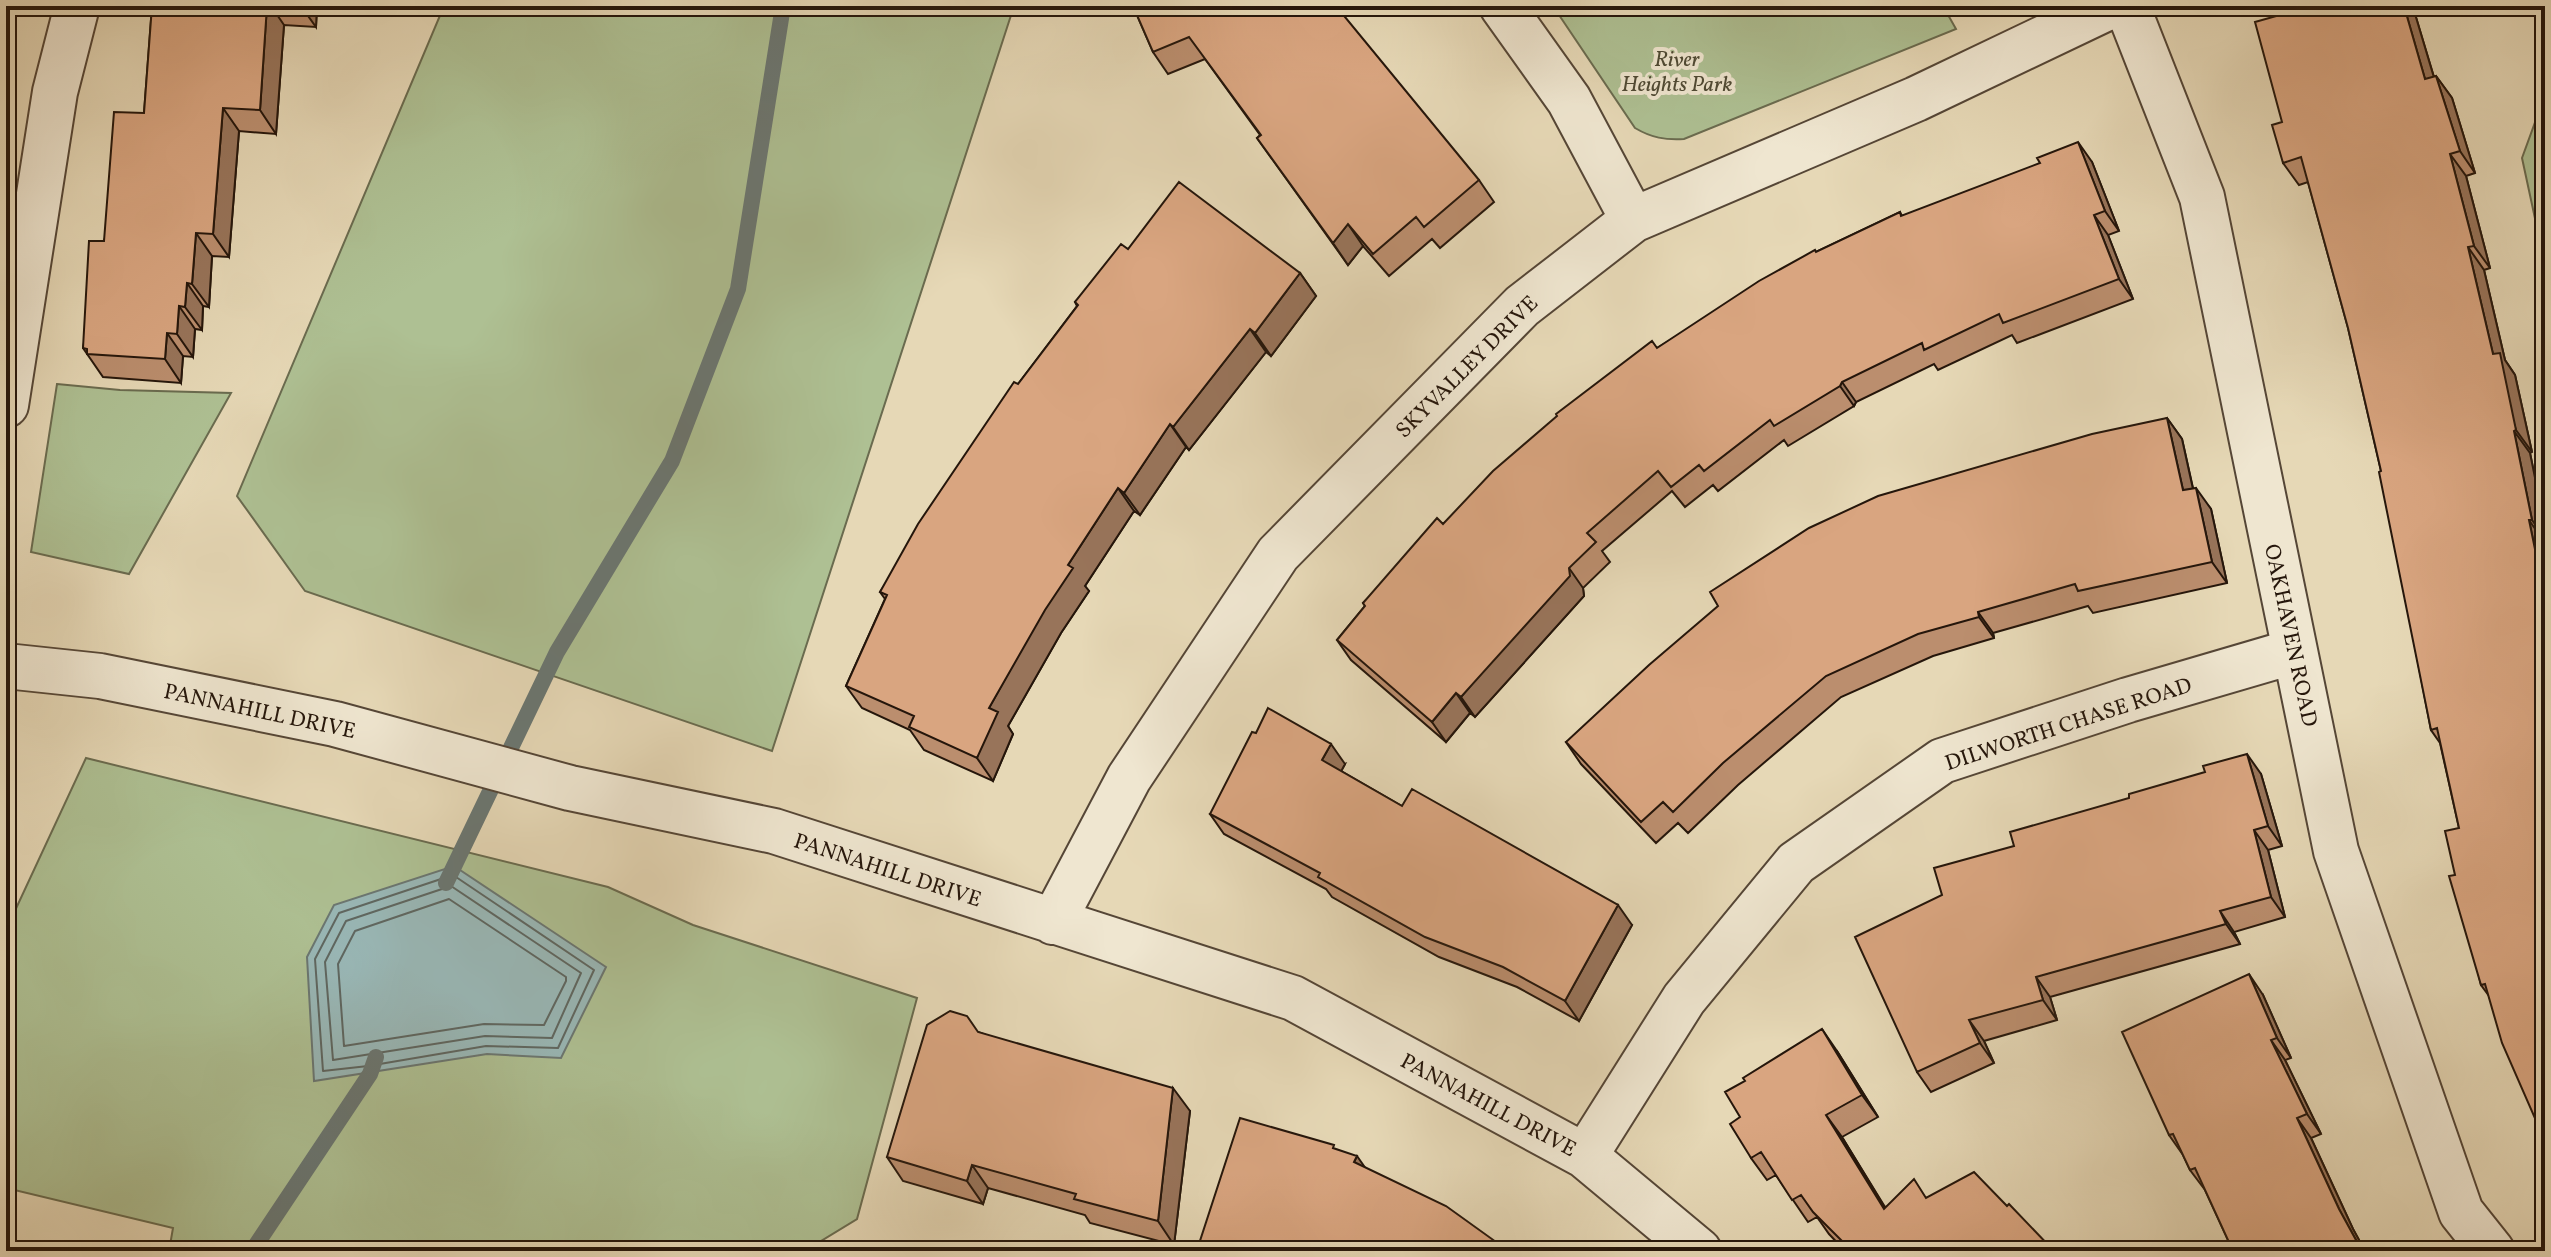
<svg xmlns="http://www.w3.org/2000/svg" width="2551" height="1257" viewBox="0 0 2551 1257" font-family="Vollkorn,serif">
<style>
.green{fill:#aec093;stroke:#6a6b4f;stroke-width:2}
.water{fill:#99b8b7;stroke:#6b7772;stroke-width:2}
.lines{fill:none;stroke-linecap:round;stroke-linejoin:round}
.shore{stroke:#5f6761;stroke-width:2}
.stream{stroke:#6b7772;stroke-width:16}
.minor-casing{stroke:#554636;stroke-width:48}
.minor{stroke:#efe6d0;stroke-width:44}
.wall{fill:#bb8e6e;stroke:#25160b;stroke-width:2}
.shaded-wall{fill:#98745a;stroke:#25160b;stroke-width:2}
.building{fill:#d9a580;stroke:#25160b;stroke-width:2}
.labels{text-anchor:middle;stroke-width:8;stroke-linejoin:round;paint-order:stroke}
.park-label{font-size:22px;font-style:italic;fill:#4e4934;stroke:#efe6d0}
.street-label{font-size:22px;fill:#25160b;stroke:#efe6d0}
</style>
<rect width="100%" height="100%" fill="#e6d8b6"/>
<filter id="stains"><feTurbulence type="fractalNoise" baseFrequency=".0025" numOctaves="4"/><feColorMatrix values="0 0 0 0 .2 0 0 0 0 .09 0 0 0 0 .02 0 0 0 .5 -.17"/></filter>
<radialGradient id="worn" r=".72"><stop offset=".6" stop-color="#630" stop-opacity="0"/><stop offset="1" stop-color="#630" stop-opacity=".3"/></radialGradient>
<!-- green -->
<path class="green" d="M444,6h570l-242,745 -467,-160 -68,-95z
M1553,6h390l13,23 -272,110c-19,1 -32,-1 -49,-11z
M2545,95v170l-23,-107z
M57,384l63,6 111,3 -102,181 -98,-22z
M86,758l522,129 85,38 224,73 -60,221 -44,27 -2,5h-642l4,-23 -167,-40v-258z"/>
<!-- water -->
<path class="water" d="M454,866l152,101 -45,91 -74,-4 -173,27 -7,-124 27,-52z"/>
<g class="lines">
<!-- shore -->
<path class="shore" d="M453,875l141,95 -36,78 -72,-2 -118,20 -45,5 -8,-112 24,-46z
M451,886l130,87 -29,65 -67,-2 -152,24 -8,-98 21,-41z
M449,899l117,78v4l-22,44 -60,-1 -140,22 -6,-82 17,-33z"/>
<!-- stream -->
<path class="stream" d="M446,883l111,-231 115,-191 66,-172 45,-283
M252,1251l118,-177 6,-17"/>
<!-- minor casing -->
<g class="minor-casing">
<path id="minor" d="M1502,6l67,94 64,120
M2127,6l75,191 134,654 125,361 31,39
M6,405l49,-313 22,-86
M6,666l94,10 235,48 235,64 204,43 519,167 292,158 114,95
M1053,922l76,-144 149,-224 244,-248 111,-86 283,-121 195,-93
M1585,1156l99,-157 112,-136 146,-102 186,-61 167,-49"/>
</g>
<!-- minor -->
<use href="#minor" class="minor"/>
</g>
<!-- wall -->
<path class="wall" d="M152,6h165l-1,21 -32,-2 -8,109 -37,-3 -10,126 -17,-1 -3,51 -6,-1 -1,24 -7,-1 -2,28 -10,-1 -2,27 -78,-6 -20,-29 21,-107 40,-128z
M1133,6l346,174 15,22 -54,46 -8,-9 -43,37 -26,-30 -15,19 -91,-127 3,-3 -55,-76 -37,15 -15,-22z
M2312,6h18l4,5 17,-5h58l6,8 19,63 2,-1 16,22 23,75 -9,3 24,92 -6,2 21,90 10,15 17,77 -2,1 15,74v614l-56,-145 -8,-11 -26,-110 4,-47 -19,-85 -9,-13 -50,-259 -33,-143 -40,-146 -9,3 -16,-22 -1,-41z
M2092,162l27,69 -11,4 25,64 -116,44 -5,-8 -74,35 -4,-6 -78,38 -2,4 -66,40 -4,-6 -66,51 -5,-6 -28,22 -13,-16 -70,60 8,11 -27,26 1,8 -109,121 -5,-4 -24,29 -95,-82 -14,-20 28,-34 -2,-3 80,-79 214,-176 159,-96 84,-40 2,4z
M1128,249l172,24 16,23 -45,60 -5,-4 -77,98 -3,-3 -46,68 -6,-4 -49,75 4,5 -28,42 -53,93 5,8 -20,47 -69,-31 -14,-20 -48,-22 -16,-22 39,-87 -5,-7 138,-208 59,-78 -2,-4z
M2167,418l15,21 11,49 18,21 16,74 -134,30 -5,-7 -95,27 1,5 -61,18 -92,41 -103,88 -50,48 -10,-10 -22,20 -75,-79 -15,-22z
M1345,764l-4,7 61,35 230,119 -53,96 -62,-34 -78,-30 -107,-60 -6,-8 -102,-55 -14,-20z
M2261,774l21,72 -14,4 17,67 -51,15 6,12 -190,53 7,23 -73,21 10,22 -63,29 -14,-20 25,-177 72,-49z
M2263,995l28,63 -6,2 36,74 -10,4 42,91 12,22h-132l-28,-61 -15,-20 -7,-15 -14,-20z
M978,1032l212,79 -16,134 -84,-22 -5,-8 -97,-27 -5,16 -80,-23 -16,-24z
M1837,1051l41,66 -36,20 43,70 42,-9 80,8 47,45h-209l-16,-17 -12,-17 -9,5 -32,-47 -9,5 -16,-22 -11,-41 5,-36z"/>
<!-- shaded-wall -->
<path class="shaded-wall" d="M267,6h4l13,19 -8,109 -16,-24z
M301,6h16l-1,21z
M2404,6h5l6,8 26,87 -16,-22z
M2436,76l16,22 23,75 -15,-22z
M223,108l16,23 -10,126 -16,-23z
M2078,142l14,20 27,69 -14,-20z
M2450,154l16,22 24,92 -16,-22z
M2094,215l14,20 25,64 -14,-20z
M1348,224l15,22 -15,19 -15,-22z
M196,233l16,23 -3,51 -17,-23z
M2468,247l16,23 21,90 10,15 17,77 -16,-22 -23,-76z
M1300,273l16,23 -45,60 -16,-23z
M187,283l16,23 -1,24 -17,-23z
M179,306l16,23 -2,28 -16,-23z
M1250,329l16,23 -77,98 -16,-23z
M167,333l16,23 -2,27 -16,-24z
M1842,382l14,20 -2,4 -14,-20z
M2167,418l15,21 16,73 -15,-22z
M1170,424l16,23 -46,68 -16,-22z
M2514,431l16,22 15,74v11l-13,-18z
M1118,488l16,23 -49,75 4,5 -28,42 -53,93 5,8 -20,47 -16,-23 12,-50 79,-143z
M2196,488l15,21 16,74 -15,-21z
M2529,520l16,23v55z
M1569,568l14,20 1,8 -109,121 -14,-20z
M1978,612l15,21 1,5 -15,-21z
M1456,693l14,20 -24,29 -14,-20z
M1331,744l14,20 -9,17 -14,-21z
M2247,754l14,20 21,72 -14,-20z
M2254,830l14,20 17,67 -14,-20z
M1618,905l14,20 -53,96 -14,-20z
M2220,911l14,21 6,12 -14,-20z
M2249,974l14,21 28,63 -14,-20z
M2036,977l14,20 7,23 -14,-20z
M1969,1020l15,21 10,22 -14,-20z
M1822,1029l15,22 41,66 -16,-22z
M2271,1040l14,20 36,74 -14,-20z
M1173,1088l17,23 -16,134 -16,-24z
M1826,1115l16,22 57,94 -15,-22z
M2297,1118l14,20 42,91 12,22h-3l-23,-42z
M1357,1156l14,20 -17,-14z
M972,1165l16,23 -5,16 -16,-23z"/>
<!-- building -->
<path class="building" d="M152,6h115l-7,104 -37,-2 -10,126 -17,-1 -4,51 -5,-1 -2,24 -6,-1 -2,28 -10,-1 -2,26 -78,-5v-5l-4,-1 6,-107h15l10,-129 30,1z
M1133,6h203l143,174 -55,47 -8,-10 -43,37 -25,-30 -15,19 -76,-105 4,-3 -72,-98 -36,15z
M2312,6h17l2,6 20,-6h53l21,73 11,-3 24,75 -10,3 24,92 -6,1 25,107 7,-1 16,77 -2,1 18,89h-3l16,78v543l-43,-98 -17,-59 -4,1 -32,-109 6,-1 -10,-44 14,-3 -22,-100 -6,2 -52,-258 2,-1 -33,-143 -47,-171 -18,6 -11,-38 10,-3 -27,-100z
M2078,142l27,69 -11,4 25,64 -116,44 -4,-9 -75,36 -2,-7 -80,39 -2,4 -66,40 -4,-6 -66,51 -5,-6 -28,22 -13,-16 -71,62 9,9 -27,26 1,8 -109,121 -5,-4 -24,29 -95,-82 28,-34 -2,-3 74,-85 6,6 50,-53 64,-55 -1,-2 96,-73 5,7 102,-67 56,-31 1,2 84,-40 1,4 139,-53 -3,-5z
M1179,182l121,91 -45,60 -5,-4 -77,98 -3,-3 -46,69 -6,-5 -50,77 5,3 -28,42 -56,98 9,4 -21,46 -68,-31 5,-11 -68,-30 41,-91 -7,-3 38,-68 96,-142 4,2 60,-79 -3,-3 46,-58 7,5z
M2167,418l16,72 13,-2 16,74 -134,29 -3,-7 -97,28 1,5 -61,17 -92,42 -103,87 -50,49 -10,-10 -22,20 -75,-80 83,-77 69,-59 -8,-14 99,-64 69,-32 214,-62z
M1268,708l63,36 -9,16 80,46 10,-17 206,116 -53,96 -62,-34 -78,-30 -107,-60 2,-4 -110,-59 42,-82 4,1z
M2247,754l21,72 -14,4 17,67 -51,14 6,13 -190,53 7,23 -74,20 11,23 -63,29 -62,-135 87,-42 -8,-27 80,-22 -4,-14 119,-34v-4l76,-22 -2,-6z
M2249,974l28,64 -6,2 36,74 -10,4 42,91 23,42h-129l-38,-83 -5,2 -17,-36 -4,1 -47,-103z
M950,1011l17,5 11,16 195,56 -15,133 -84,-22 2,-5 -104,-29 -5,16 -80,-24 40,-132z
M1822,1029l40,66 -36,20 58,94 30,-30 12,19 48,-26 33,34 2,-2 45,47h-202l-39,-39 -12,-17 -9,5 -31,-48 -10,6 -21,-34 10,-7 -15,-25 20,-11 -2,-3z
M1240,1118l94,27 -1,3 24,8 -3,6 92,44 57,41 1,-3 9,7h-305l-10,-4z"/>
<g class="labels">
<!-- park labels -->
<g class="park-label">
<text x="1677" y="66">River<tspan x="1677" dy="25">Heights Park</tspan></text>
</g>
<!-- street labels -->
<g class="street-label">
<text transform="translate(1466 366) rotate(-45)" y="8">SKYVALLEY DRIVE</text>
<text transform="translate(2292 635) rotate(78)" y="8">OAKHAVEN ROAD</text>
<text transform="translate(260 710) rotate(12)" y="8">PANNAHILL DRIVE</text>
<text transform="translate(2068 723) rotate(-18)" y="8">DILWORTH CHASE ROAD</text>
<text transform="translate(888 869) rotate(18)" y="8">PANNAHILL DRIVE</text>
<text transform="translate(1489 1104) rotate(28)" y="8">PANNAHILL DRIVE</text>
</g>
</g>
<!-- margin -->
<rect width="2551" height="1257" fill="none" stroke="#e6d8b6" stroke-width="32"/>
<rect x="8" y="8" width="2535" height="1241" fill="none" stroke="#25160b" stroke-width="4"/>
<rect x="16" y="16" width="2519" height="1225" fill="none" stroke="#25160b" stroke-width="2"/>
<rect width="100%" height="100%" filter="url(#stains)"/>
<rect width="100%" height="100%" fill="url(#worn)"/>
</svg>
